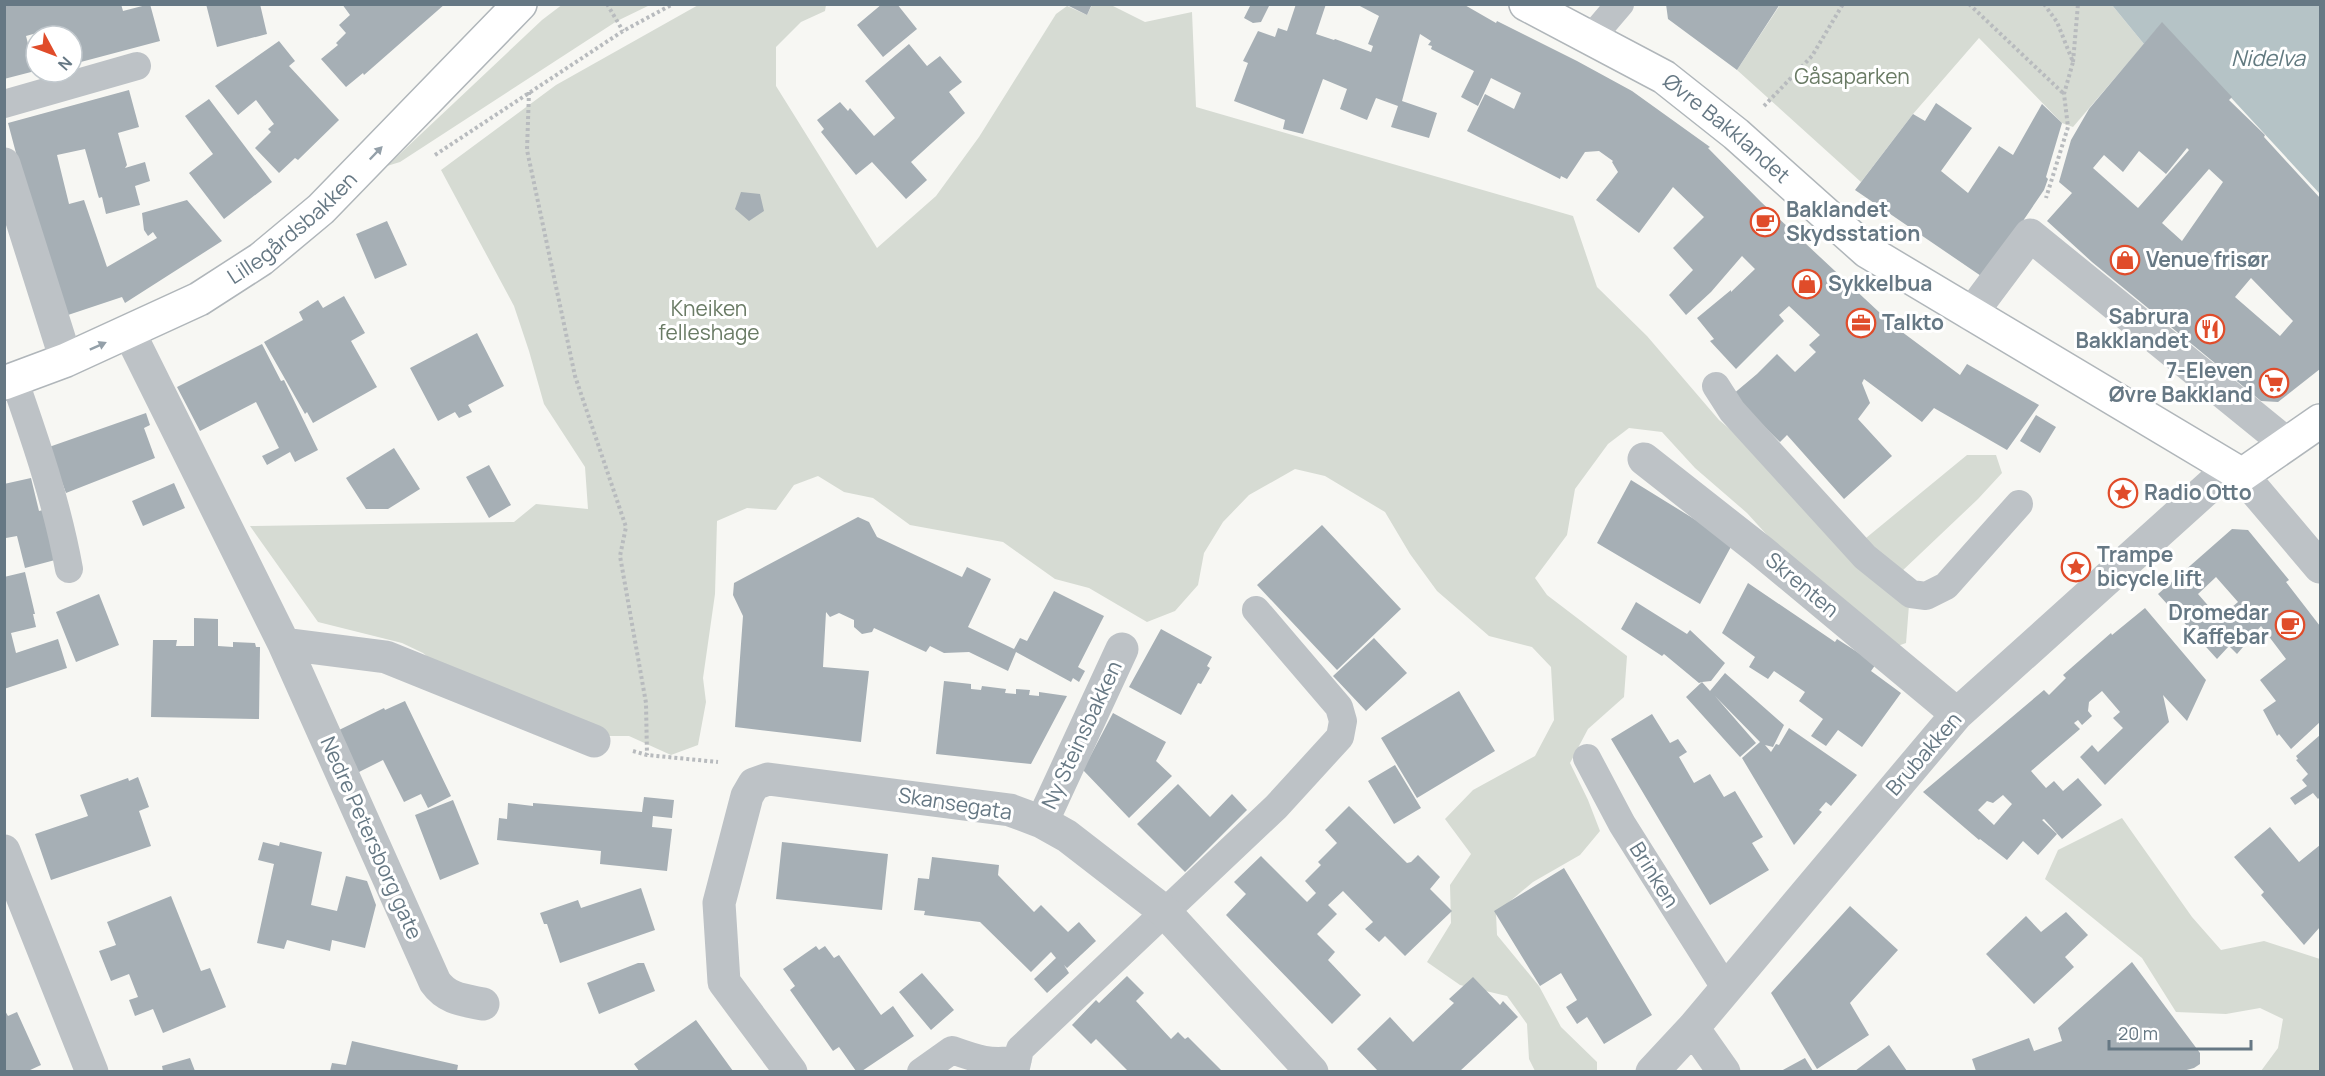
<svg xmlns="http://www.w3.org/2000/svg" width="2325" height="1076" viewBox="0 0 2325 1076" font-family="Manrope,sans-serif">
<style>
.green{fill:#d6dbd3}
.water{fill:#b5c3c6}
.building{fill:#a6afb5;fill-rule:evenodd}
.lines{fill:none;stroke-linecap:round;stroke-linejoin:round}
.secondary-casing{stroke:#b0b6ba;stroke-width:36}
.path{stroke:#b8bbbe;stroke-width:4;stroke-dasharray:3 3;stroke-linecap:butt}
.lane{stroke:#bdc2c6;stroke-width:28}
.street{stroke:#bdc2c6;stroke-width:33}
.secondary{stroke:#fff;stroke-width:33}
.oneway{fill:#94a0a9}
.labels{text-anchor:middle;stroke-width:6;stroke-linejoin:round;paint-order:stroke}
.park-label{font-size:21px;fill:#6a7b65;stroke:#fff}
.street-label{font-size:21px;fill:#667884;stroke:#fff}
.poi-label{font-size:21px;font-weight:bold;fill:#667884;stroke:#fff;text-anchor:start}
.water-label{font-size:22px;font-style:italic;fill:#627a80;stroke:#fff}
</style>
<rect width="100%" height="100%" fill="#f7f7f3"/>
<!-- green -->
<path class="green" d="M563,4l87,1 -33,16 -217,141 -13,4 155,-146z
M700,4l126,1 -1,6 -24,11 -25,25v39l101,162 59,-52 43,-59 77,-123 11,-8 -2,-1 22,10 5,-10h19l34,17 47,-10 4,95 377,109 24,71 50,49 72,84 75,63 72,55 101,-83h29l6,18 -24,26 -78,74 9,32 -3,38 -31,11 -128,-141 -52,-45 -33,-36 -33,-4 -21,16 -33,45 -8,46 -32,43 12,17 80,61 -3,41 -36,32 -18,34 18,37 12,31 -20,24 -47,27 -37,31 1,22 42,51 22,41 36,35v10l-62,-1 -6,-12 -2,-35 -20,-28 -47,-11 -33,-23 24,-39 -1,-38 21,-31 -26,-35 28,-29 62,-34 19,-36 -3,-53 -19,-20 -43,-11 -52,-45 -27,-37 -25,-42 -60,-36 -30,-7 -46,26 -26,27 -19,31 -6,32 -23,26 -28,11 -58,-34 -34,-9 -52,-37 -93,-17 -37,-27 -29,-6 -26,-16 -24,9 -18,25 -29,-2 -30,13 -2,73 -12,84 3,24 -8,43 -27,10 -42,-19h-22l-162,-65 -22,-18 -21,-10 -84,-21 -68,-96 264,-4 22,-18 52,5 -3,-42 -41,-63 -15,-53 -15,-45 -73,-136 115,-85z
M1780,5h332l32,39 -71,83 -11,-4 -83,-85 -66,76 -52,68 -124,-112z
M2122,818l70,99 29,33 43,-9 56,18v112h-59l17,-23 5,-29 -23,-11 -34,6 -50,-2 -34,-54 -97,-79 13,-29z"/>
<!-- water -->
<path class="water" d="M2112,5h208v189l-158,-171 -18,21z"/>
<!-- building -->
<path class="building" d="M4,4h117l2,7 27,-7 10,37 -83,22v-2l-5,1v-26h-26l-2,-5 -18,5 9,35 -31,8z
M206,4h54l7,30 -50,13z
M342,4h103l-81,71 -1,-2 -17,14 -25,-28 17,-14 -2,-2 10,-10 -7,-8 11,-10z
M882,4h15l20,25 -34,28 -26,-32z
M1065,4h27l-5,11z
M1251,4h19l-9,18 -8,1 -9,-5z
M1296,4h30l-10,30 18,6 1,-1 36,13 2,-6 -5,-2 11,-28 -23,-12h107l33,19 1,-2 80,40 55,30 78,56 -2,1 53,54 133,124 66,49 7,-11 72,41 -32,45 -73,-42 -12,14 -58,-43 -2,4 8,20 -12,16 34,37 -48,43 -57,-64 -7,7 -48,-47 25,-21 20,-20 18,18 21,-20 -7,-7 11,-10 -31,-29 -10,9 5,6 -48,48 -26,-28 4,-2 -17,-21 34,-28v2l24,-23 -13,-13 -31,36 -25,23 -17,-20 24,-25 -20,-22 31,-31 -31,-30 -34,46 -43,-33 22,-28 -6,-10 1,-1 -14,-10 -14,1 -18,27 -6,-3 -1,3 -93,-48 18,-37 29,15 7,-16 -30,-15 -13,28 -17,-9 13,-26 -43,-22 1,-3 -4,-1 3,-4 -11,-7 -18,67 35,12 -8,25 -38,-11 7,-21 -22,-8 -9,22 -27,-11 7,-20 -24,-10 -20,55 -20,-5 2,-9 -51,-19 14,-38 -5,-2 15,-30 17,6 3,-9 9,3z
M1666,4h114l-43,66 -69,-51z
M2162,22l70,75 -3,3 36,35 -1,2 56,61v171l-42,33 -17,-1 -169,-139 -45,-41 25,-28 -13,-11 12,-42 18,-31zM2187,148l2,2 -51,58 -45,-40 11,-13 19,17 16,-21 27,23zM2209,169l14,13 -41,59 -20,-18zM2251,278l42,43 -13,15 -45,-39z
M279,41l16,20 -6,5 50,54 -41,40 -3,-2 -16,15 -24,-25 16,-16 -3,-3 6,-5 -18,-24 -18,15 -23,-29z
M909,44l18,22 13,-10 22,26 -13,10 16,21 -54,49 16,18 -21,19 -34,-37 -16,13 -35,-43 3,-3 -7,-9 23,-18 8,9 2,-3 24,28 21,-18 -30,-37z
M129,90l10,37 -21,6 9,32 -2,3 20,-6 5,19 -15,5 5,19 -34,9 -4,-17 -3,1 -1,-3 -13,-46 -28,6 12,49 15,-4 23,67 50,-29 -4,-6 -5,4 -4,-6 -2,-17 45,-13 35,41 -97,62 -3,-6 -54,18 -35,-98 -25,-94z
M209,99l63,83 -48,37 -35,-46 24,-19 -28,-38z
M1936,103l36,25 -31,43 27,22 31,-47 14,9 29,-51 20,19 -16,54 2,2 -4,11 -60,88 -129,-88 58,-76 12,7z
M741,192l19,2 4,17 -15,10 -14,-12z
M387,221l20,44 -32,14 -19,-45z
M344,296l21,37 -14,8 26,46 -64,36 -6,-11 -2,2 -41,-72 39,-22 -4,-8 19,-12 5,8z
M477,333l27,53 -36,19 4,7 -13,6 -4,-6 -17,9 -28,-53z
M262,344l19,37 3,-1 34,70 -23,12 -5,-10 -23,13 -5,-9 17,-8 -23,-46 -56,29 -23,-44z
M146,413l4,12 -6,3 11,30 -89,35 -17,-46z
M2036,415l20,12 -16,26 -20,-12z
M394,448l26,41 -32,20h-22l-20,-31z
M489,465l22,40 -22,13 -23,-41z
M31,478l8,33 4,-1 12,50 -30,8 -8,-32 -11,2 -2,-54z
M1631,480l102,63 -33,61 -103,-61z
M174,483l11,25 -42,18 -11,-25z
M858,517l11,5 8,15 85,40 5,-10 24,12 -23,48 46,22 6,-11 7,3 27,-50 50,25 -26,51 7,4 -6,11 -6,-4 -2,4 -55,-30 -8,19 -39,-19 -25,1 -14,-7 -4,6 -52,-24 -2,4 -10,2 -8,-7v-7l-15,-7 -9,4 -4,-5 -3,55 46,4 -8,71 -126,-15 8,-111 -10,-21 1,-12z
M1322,525l79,84 -64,61 -80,-85z
M2232,529l16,1 41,50 -3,2 34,44v96l-29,27 -12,-15 -2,2 -14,-26 13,-9 -16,-21 26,-21 -25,-33 -24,28 -8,-8 -12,13 -59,-65zM2216,577l22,25 -19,16 -21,-24z
M25,572l10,42h-2l3,13 -25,6 5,20 42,-14 9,29 -63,21v-112z
M1748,583l87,59 2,-3 39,25 -5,7 30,22 -39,54 -24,-17 -12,16 -15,-10 12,-17 -24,-18 6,-9 -31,-21 -6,8 -19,-12 6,-10 -33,-24z
M99,594l20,51 -43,17 -20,-50z
M1636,602l51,32 3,-4 35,33 -14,18 -9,1 8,9 15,-18 59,52 -11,22 -8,-2 6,7 5,-8 3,1 10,-17 68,47 -26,31 -5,-4 -7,8 3,2 -28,33 -52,-87 18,-16 -45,-46 41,47 -16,14 -54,-60 16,-15 -3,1 -35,-29 -2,2 -41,-27z
M2145,608l61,72 -19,41 -24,-26 6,27 -64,63 -25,-28 12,-12 6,7 25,-24 -10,-10 7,-6 -18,-21 -13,11 -1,9 4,5 -10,9 -4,-5 -4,3 6,6 -49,42 15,17 8,-7 9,10 15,-13 24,27 -40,34 -18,-20 -2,1 15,14 -19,21 -15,-14 -16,19 -27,-21 -1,1 -56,-48 121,-102 5,5 17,-17 -3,-3 48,-42 1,2zM2003,795l9,9 -18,21 -16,-15 9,-9 6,2z
M194,618l24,1v27l15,1v-5l22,1 1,4h4l-1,72 -108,-2 2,-77h24l-1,6h18z
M1161,629l51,28 -5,9 3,2 -9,16 -3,-1 -17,32 -52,-28z
M1374,638l33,35 -41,38 -33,-35z
M944,681l27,3v5l10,1 1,-4 24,3 -1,4 11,1v-5l14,1 -1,5 10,1v-4l28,4 -36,68 -95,-10z
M1459,691l36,60 -78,47 -36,-60z
M405,701l46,95 -23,12 -7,-14 -17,8 -21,-42 -26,13 -20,-42 47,-23 1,2z
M1113,713l53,29 -10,19 16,15 -43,42 -46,-48z
M1652,714l18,29 8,-4 9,13 -8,5 15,26 16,-9 14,23 11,-6 28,46 -11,6 17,27 -59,35 -99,-166z
M2320,735v62l-2,2 -5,-6 -18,12 -5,-7 17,-12 -5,-6 6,-6 -12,-14 2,-1 -2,-3z
M1395,765l26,43 -27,16 -26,-43z
M138,777l11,30 -10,4 12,35 -100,34 -16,-46 53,-18 -8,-21 48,-17 1,3z
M1178,784l32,33 22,-23 15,16 -62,62 -48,-48z
M644,797l30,3 -2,18 -19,-2 -1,11 20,2 -5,42 -67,-7 1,-13 -104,-11 2,-22 8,1 1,-16 25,3v-3l109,9z
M453,800l26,64 -39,16 -25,-65z
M1349,806l58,57 4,-1 7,-7 22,22 -10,12 22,22 -47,45 -20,-20 -6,6 -14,-13 8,-7 -30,-31 -15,14 9,9 -20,20 18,18 -7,8 33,35 -29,29 -106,-109 20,-21 -12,-12 27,-26 46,46 9,-9 -11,-12 16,-16 -3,-3 19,-19 -12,-13z
M2270,827l29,35 21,-17v82l-16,18 -43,-50 3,-3 -30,-35z
M263,842l16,4 1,-4 42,10 -11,53 26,6 9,-35 21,5 9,24 -11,43 -33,-8 -2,11 -43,-11 -3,9 -27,-6 17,-79 -16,-4z
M782,842l106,12 -6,56 -106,-11z
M932,857l67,8 -1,10 36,37 7,-7 27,27 11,-10 17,19 -29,27 -3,-3 5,8 -22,20 -13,-14 22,-21 -5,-6 -20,20 -51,-50 -56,-7 1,-4 -11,-1 4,-32 11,1z
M1564,868l88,147 -48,29 -17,-27 -10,7 -11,-17 11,-7 -16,-27 -21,13 -46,-75z
M641,888l14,42 -95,33 -13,-39h-3l-4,-11 38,-13 3,8z
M171,896l30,75 9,-3 16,39 -63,26 -10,-24 -18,7 -6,-16 9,-3 -9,-23 -18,7 -12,-30 17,-6 -9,-23z
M1850,906l48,44 -48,53 19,32 -52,34 -46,-76z
M2066,912l22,23 -23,22 9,10 -40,37 -48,-50 40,-38 15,16z
M816,946l3,4 6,-4 9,12 5,-3 42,60 12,-9 21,30 -52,35h-6l-17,-24 -6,4 -43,-61 5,-4 -12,-17z
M2132,962l68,91v11l-6,4 -11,3h-207l-4,-12 57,-21 5,13 28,-10 -4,-13z
M638,963h6l11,28 -56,23 -12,-31z
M922,973l32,37 -23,20 -32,-38z
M1127,976l17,17 -8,8 35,38 7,-7 7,7 3,-2 34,34h-94l-32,-32 -5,5 -19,-19 24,-25 3,3z
M1473,977l27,28 3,-4 15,16 -58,54h-82l-21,-22 33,-32 23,25 41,-39 -5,-4z
M4,1009l4,7 9,-4 24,53 -13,6h-24z
M696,1020l37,51h-94l-5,-7z
M352,1041l106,24 -1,6h-127l2,-8 14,2z
M1889,1045l18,26h-52z
M190,1058l5,13h-32l-1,-5z
M1805,1058l8,13h-32z"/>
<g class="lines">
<!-- secondary casing -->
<g class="secondary-casing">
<g id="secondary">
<path id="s1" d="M1526,4l138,73 72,57 131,117 375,224 78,-54"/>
<path id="s2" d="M4,383l62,-23 133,-61 62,-40 60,-50 199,-205"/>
</g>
</g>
<!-- path -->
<path class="path" d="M607,4l16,27
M1969,4l95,90
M2044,4l13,18 16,40 -9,32 4,33 -22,71
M2073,62l5,-58
M529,92l-2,58 48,226 51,151 -6,29 26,147 1,52
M1764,106l48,-50 31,-52
M435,155l188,-124 50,-27
M633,751l14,4 71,7"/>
<!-- lane -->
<path class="lane" d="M1591,38l29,-34
M4,104l133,-38
M14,379c22,63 43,124 55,190
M1716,386l16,25 133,146 46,37 15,2 20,-10 73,-82
M1587,758l35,66 104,165
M921,1072l31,-22c25,9 39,14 66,9
M1015,1072l5,-23 256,-242 64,-70 3,-16 -4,-14 -83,-97"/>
<!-- street -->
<path class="street" d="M4,164l62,196
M1971,314l59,-79 257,209
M129,332l155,312 151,338c12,17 28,18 48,22
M1644,459l117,92 196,163
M2242,475l78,92
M284,644l102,13 208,84
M1042,822l80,-173
M4,851l88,221
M1693,1028l31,44
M791,1072l-67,-90 -5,-79 28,-107 7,-12 14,-5 242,31 32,12 25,14 97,75 148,161
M1652,1072l41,-44 264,-314 273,-246"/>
<!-- secondary -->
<use href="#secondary" class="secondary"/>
</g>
<!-- one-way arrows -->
<defs><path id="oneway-solid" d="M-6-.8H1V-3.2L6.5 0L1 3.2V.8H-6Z" transform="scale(1.5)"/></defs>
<g class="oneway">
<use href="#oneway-solid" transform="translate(376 153) rotate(-46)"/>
<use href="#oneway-solid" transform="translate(98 346) rotate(-24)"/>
</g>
<!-- icons -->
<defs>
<g id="cafe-ring" transform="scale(1.5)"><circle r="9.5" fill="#fff" stroke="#e04c2a" stroke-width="1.5"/><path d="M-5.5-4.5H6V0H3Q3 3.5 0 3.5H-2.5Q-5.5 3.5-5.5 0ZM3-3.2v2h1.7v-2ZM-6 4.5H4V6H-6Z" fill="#e04c2a"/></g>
<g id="shop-ring" transform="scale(1.5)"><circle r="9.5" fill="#fff" stroke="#e04c2a" stroke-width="1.5"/><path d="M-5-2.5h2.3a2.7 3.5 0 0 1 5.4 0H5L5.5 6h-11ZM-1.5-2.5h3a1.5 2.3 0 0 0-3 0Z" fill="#e04c2a"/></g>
<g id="office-ring" transform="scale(1.5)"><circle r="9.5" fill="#fff" stroke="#e04c2a" stroke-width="1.5"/><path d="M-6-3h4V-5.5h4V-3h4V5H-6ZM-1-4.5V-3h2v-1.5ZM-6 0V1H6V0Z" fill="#e04c2a"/></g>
<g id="restaurant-ring" transform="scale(1.5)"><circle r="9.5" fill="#fff" stroke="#e04c2a" stroke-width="1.5"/><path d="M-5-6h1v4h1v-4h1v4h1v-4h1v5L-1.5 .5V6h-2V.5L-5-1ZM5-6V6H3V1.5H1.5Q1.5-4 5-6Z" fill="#e04c2a"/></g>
<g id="supermarket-ring" transform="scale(1.5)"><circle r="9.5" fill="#fff" stroke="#e04c2a" stroke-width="1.5"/><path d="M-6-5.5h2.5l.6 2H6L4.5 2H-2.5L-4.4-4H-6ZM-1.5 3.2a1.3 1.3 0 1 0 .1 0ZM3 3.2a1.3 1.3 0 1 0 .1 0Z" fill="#e04c2a"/></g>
<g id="sight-ring" transform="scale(1.5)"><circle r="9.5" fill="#fff" stroke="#e04c2a" stroke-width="1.5"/><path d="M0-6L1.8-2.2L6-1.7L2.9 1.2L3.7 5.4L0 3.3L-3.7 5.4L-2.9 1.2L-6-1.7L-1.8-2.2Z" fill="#e04c2a"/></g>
</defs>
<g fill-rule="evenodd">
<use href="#cafe-ring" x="1765" y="222"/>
<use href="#shop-ring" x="2125" y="260"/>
<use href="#shop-ring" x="1807" y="284"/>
<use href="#office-ring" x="1861" y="323"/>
<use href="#restaurant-ring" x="2210" y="329"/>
<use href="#supermarket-ring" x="2274" y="383"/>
<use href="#sight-ring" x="2123" y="493"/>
<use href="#sight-ring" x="2076" y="567"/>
<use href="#cafe-ring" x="2290" y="625"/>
</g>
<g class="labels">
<!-- park labels -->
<g class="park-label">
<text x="1852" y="84">Gåsaparken</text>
<text x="709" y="316">Kneiken<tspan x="709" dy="24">felleshage</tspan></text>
</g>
<!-- street labels -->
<g class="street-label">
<text dy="7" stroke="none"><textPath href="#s1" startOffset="237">Øvre Bakklandet</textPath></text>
<text dy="7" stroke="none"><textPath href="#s2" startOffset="330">Lillegårdsbakken</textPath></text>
<text transform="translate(1802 585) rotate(40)" y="7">Skrenten</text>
<text transform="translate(1082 735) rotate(-65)" y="7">Ny Steinsbakken</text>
<text transform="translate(1924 754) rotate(-49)" y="7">Brubakken</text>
<text transform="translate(955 804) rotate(9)" y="7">Skansegata</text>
<text transform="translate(371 838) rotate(66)" y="7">Nedre Petersborg gate</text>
<text transform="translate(1654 875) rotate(58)" y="7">Brinken</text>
</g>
<!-- poi labels -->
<g class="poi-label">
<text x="1786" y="217">Baklandet<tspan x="1786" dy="24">Skydsstation</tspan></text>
<text x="2146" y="267">Venue frisør</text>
<text x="1828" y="291">Sykkelbua</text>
<text x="2189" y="324" text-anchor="end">Sabrura<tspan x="2189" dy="24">Bakklandet</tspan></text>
<text x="1882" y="330">Talkto</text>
<text x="2253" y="378" text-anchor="end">7-Eleven<tspan x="2253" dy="24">Øvre Bakkland</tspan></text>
<text x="2144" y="500">Radio Otto</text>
<text x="2097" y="562">Trampe<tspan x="2097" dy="24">bicycle lift</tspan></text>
<text x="2269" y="620" text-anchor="end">Dromedar<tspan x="2269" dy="24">Kaffebar</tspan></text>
</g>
<!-- water labels -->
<g class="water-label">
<text x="2268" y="66">Nidelva</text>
</g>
</g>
<!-- border -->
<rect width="2325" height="1076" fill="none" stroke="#667884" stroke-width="12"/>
<!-- north arrow -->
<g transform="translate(54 54) rotate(131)"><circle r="28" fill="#ffffff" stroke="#c2c9ce" stroke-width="1.5"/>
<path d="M0-4.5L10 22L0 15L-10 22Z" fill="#e04c2a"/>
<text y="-9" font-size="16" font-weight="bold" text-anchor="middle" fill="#667884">N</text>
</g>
<!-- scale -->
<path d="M2109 1040v9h142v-9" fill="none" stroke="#667884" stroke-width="3"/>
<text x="2118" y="1040" font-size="18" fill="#667884" stroke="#ffffff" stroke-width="4.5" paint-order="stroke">20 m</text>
</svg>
